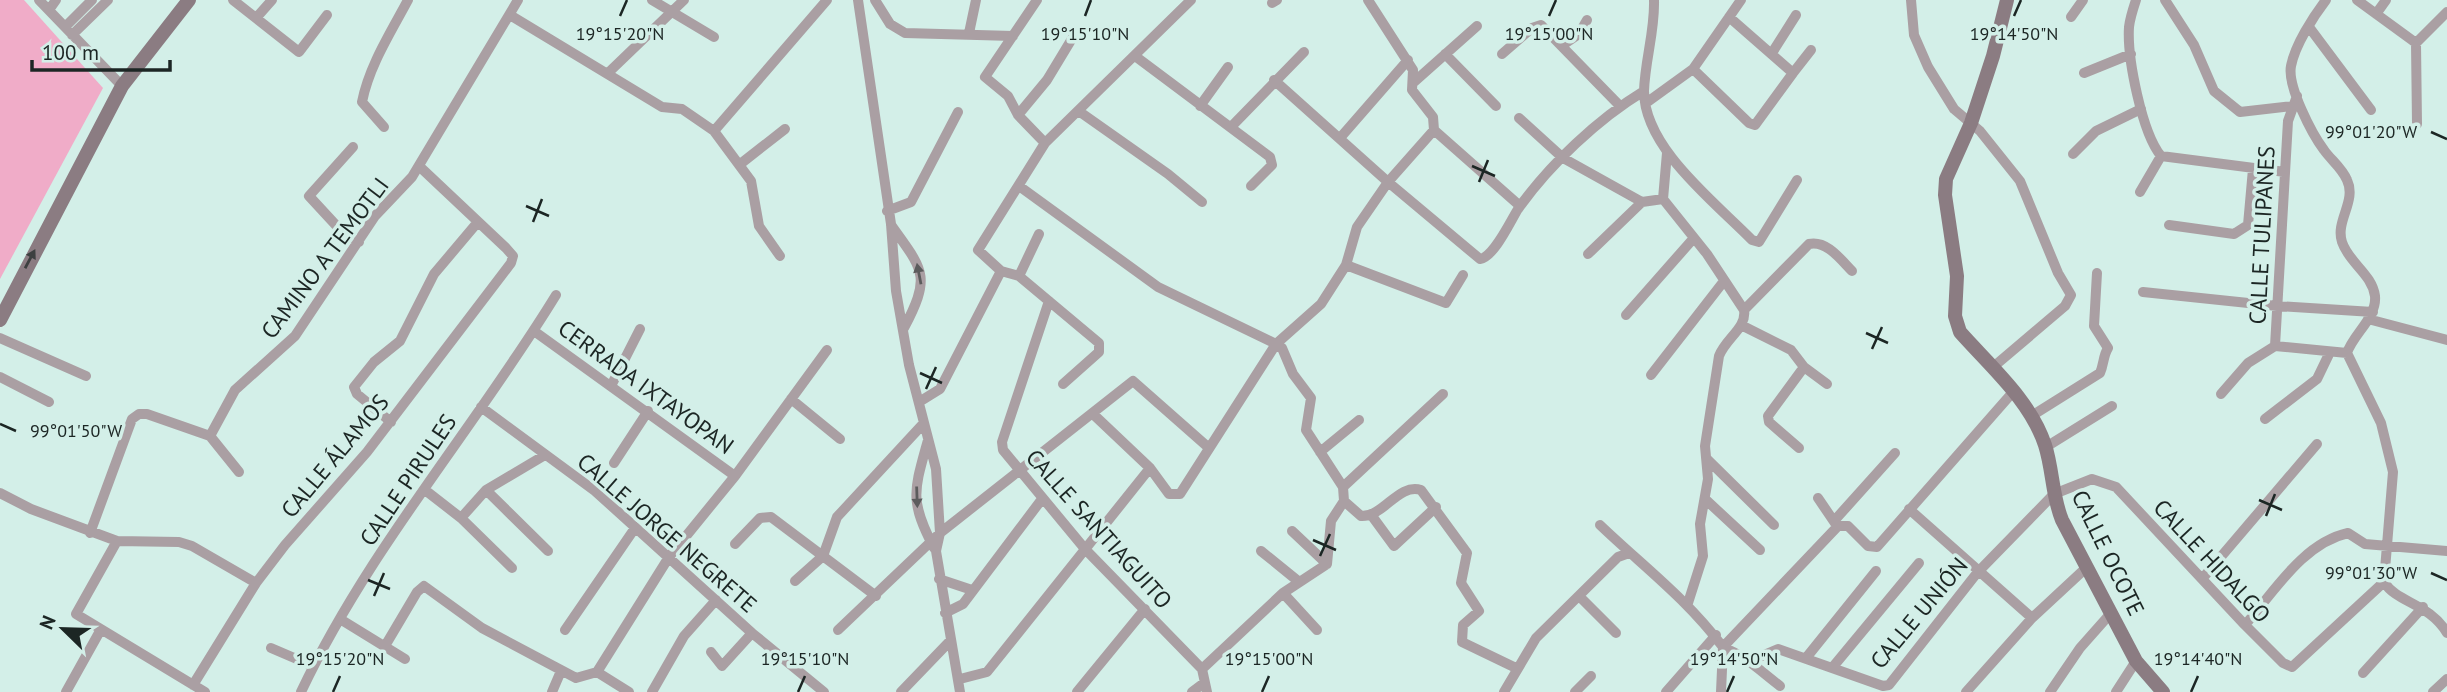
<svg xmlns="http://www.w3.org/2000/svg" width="2447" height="692" viewBox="0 0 2447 692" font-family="'PT Sans',sans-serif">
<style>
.green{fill:#f0acc8}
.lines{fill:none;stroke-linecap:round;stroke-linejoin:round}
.street{stroke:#aa9fa3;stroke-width:10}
.secondary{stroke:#8b7c82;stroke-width:14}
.oneway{fill:#3d4040}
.oneway2{fill:#5c5c5d}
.ticks{fill:none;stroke:#1c2624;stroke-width:2.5}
.labels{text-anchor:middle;stroke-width:7;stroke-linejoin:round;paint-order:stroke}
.street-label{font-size:23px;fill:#1c2624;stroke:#d3efe8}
.ticks-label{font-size:18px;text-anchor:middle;fill:#1c2624;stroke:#d3efe8;stroke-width:7;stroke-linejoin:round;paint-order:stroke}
</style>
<rect width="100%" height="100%" fill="#d3efe8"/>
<!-- green -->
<path class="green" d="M0,0h24l79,88 -103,191z"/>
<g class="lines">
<!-- street -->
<path class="street" d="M39,0l83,86
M233,0l66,52 28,-37
M652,0l62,37
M858,0l33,224 5,67 13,74 27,104 4,64 -4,18 24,141
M875,0l15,24 15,9 108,3
M1037,0l-52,77 23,19 10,19 27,28
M1368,0l45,70 -1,20 21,27 1,13 86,76
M1654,0c1,31 -9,60 -10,91 0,57 71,111 108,149l7,2 38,-62
M1911,0l3,35 14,32 26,42 26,22 40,50 38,92 13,22 -6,11 -73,62
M2136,0c-3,9 -6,18 -7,27 -2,31 13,106 32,129l124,16
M2165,0l29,45 20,46 26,21 53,-6
M2326,0c-13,17 -31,45 -35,66 -4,20 21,68 33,84 7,10 18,18 23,30 10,21 -12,41 -5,62 7,21 30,32 33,54 2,22 -22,38 -28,57l34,70 12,49 -9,110c13,21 45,21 63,51
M2357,0l59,43
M1272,3l5,-3
M49,10l7,-10
M2376,14l10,-14
M510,15l152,92 20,2 32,22 37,50 8,45 21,30
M257,17l15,-17
M2071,17l12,-17
M65,27l27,-27
M2309,27l62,83
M969,33l7,-33
M72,35l36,-35
M2416,43l1,81
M2416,43l31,-31
M1563,45l16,-11 8,-14
M1772,53l24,-38
M1445,54l51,52
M1502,54l30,-26 9,-3 79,81
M1135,56l135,101 2,8 -21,21
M1693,69l56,54 6,2 38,-52 -64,-56
M608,73l76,-73
M1793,73l18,-23
M2084,73l47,-19
M1274,80l114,102 92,77c14,-2 30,-37 38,-50 32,-45 80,-90 126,-118
M1414,82l63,-56
M1646,103l47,-34 48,-69
M1200,106l28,-39
M1080,112l88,62 34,28
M1018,115l29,-35 26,-43
M1519,118l44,40 79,44 21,-3
M384,127l-22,-25c7,-36 29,-70 46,-102
M1231,127l73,-75
M714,131l113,-131
M1340,138l68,-78
M353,147l-44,49 36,39 14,7
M1667,153l-4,46 44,55 37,56c3,18 -18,28 -25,46l-14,90 3,33 -8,45 3,32 -15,47
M2073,154l23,-23 45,-22
M739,165l46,-36
M1019,186l139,101 118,57 6,4 11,26 18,24 -5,32 37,57 1,14
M2140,192l21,-36
M887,211l24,-9 47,-90
M891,225c32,45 41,50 13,103
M2169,225l65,9 14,-9 5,-56
M1588,254l54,-52
M1346,265l100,38 17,-28
M1019,276l20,-42
M2143,292l134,14 96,6
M1049,301l-47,141 1,8 82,99 117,120 5,23
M1744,310l65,-66c18,-4 32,16 43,27
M1626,315l67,-76
M2368,319l79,21
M1743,326l48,24 13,17 23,17
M534,331l201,145
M0,338l86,38
M2275,346l13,-225 9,-25
M2275,346l72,7
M1651,375l73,-94
M0,377l49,25
M1063,384l36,-32v-9l-80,-67 -18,-5 -23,-21 67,-107 146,-143
M611,386l29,-57
M2221,394l27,-31 27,-17
M791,399l49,40
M919,402l21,-13 61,-118
M481,407l114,84 157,142 72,59
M1093,414l57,54 19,26h11l96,-150 45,-40 25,-39 11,-38 31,-45 46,-52
M2033,415l67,-42c4,-9 3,-17 8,-25l-14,-22 3,-53
M2265,419l52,-40 13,-27
M391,422l-34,-28 -3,-7 20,-25 26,-21 34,-67 43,-51
M210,436l25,-46 60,-54 80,-120 37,-39 106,-177
M210,436l29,36
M928,440c-14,51 -19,60 6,108
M2046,447l66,-41
M1799,448l-30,-26 -1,-6 36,-49
M1320,452l39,-32
M1706,458l68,67
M614,463l34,-52
M1343,487l100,-93
M425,490l36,28 51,50
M486,490l62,61
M0,493l31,16 86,32 62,1 13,4 64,37
M1818,498l19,28
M1705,499l55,51
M1344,501l17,15c23,1 37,-33 60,-26l46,63 -6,30 18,28 -16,14 -1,17 54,26
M1909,509l123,109
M1372,516l22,30 42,-39
M461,518l25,-28 59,-35
M1834,521l61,-68
M1600,525c44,42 85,72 123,122
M1292,531l35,33
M90,533l42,-114 7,-5h8l63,22
M117,541l-41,73 129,78
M735,544l25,-26 11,-1 105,79
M1261,551l37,30
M823,556l14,-39 87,-94
M939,579l33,11
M2202,579l115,-135
M795,581l28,-25
M1283,593l34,37
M1580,597l36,36
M945,613l18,-9 79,-105
M340,619l65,40
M2245,625c29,-33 58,-82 103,-92l17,11 82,7
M565,630l70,-102
M838,630l102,-97 193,-152 76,67
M385,646l32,-54 7,-6 58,42 94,50 21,-6
M1723,647l115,-121h10l20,20 9,1 136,-155
M1723,647c24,10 36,23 57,39
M271,648l42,18
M711,652l11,14 30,-33
M1749,658h8l21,-9 105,37 6,-1 88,-112 77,-79 38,-15 24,8 129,138 38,38 9,4 92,-85
M1806,658l70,-87
M1832,668l87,-105
M1202,669l81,-76 44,-29 4,-43 13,-20
M597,672l72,-115 66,-81 92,-126
M597,672l32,20
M2363,673l60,-66
M960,679l27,-7 163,-204
M193,685l63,-102 29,-38 82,-93 144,-189 2,-7 -7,-8 -87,-82
M66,692l34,-61
M301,692c67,-142 173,-263 255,-397
M552,692l9,-21
M652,692l32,-56 32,-36
M901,692l50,-52
M1077,692l68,-83
M1192,692l12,-9
M1504,692l32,-54 82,-81 11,-4
M1575,692l16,-16
M1666,692l50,-57
M1721,692l2,-45
M1966,692l66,-74 55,-51
M2050,692l30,-44 31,-35
M2116,692l20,-31
M2433,692l14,-13"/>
<!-- secondary -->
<path class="secondary" d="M2007,0l-14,56 -22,67 -25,56 -1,16 12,81 -2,40 5,16c31,35 70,68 85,113 8,25 7,51 17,75l74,141 27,31
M0,320l122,-234 67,-86"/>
</g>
<!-- one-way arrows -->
<defs><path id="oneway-solid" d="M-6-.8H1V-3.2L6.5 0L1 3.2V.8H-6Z" transform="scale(1.75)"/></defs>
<use class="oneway" href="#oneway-solid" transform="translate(30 259) rotate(-62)"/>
<g class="oneway2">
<use href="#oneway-solid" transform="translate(919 274) rotate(-101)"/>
<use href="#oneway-solid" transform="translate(917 497) rotate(88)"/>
</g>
<!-- ticks -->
<path class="ticks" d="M620,16l7,-16M1085,16l6,-16M1549,16l7,-16M2014,16l7,-16M2431,132l16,7M1472,166l23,10M1479,182l9,-22M526,206l23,10M533,222l9,-23M1866,333l22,10M1872,349l10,-22M920,373l22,10M926,389l10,-22M0,424l16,7M2259,500l23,10M2266,516l9,-22M1313,540l23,10M1320,556l10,-22M2431,573l16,7M368,580l22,9M374,596l10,-23M333,692l7,-16M798,692l7,-16M1262,692l7,-16M1727,692l7,-16M2191,692l7,-16"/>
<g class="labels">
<!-- street labels -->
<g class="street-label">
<text transform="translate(2262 235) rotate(-87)" y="8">CALLE TULIPANES</text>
<text transform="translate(325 258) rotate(-53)" y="8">CAMINO A TEMOTLI</text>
<text transform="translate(646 387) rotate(36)" y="8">CERRADA IXTAYOPAN</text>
<text transform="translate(335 456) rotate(-50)" y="8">CALLE ÁLAMOS</text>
<text transform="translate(408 480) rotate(-56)" y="8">CALLE PIRULES</text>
<text transform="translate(1099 529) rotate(48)" y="8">CALLE SANTIAGUITO</text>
<text transform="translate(667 533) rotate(41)" y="8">CALLE JORGE NEGRETE</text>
<text transform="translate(2108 553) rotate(64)" y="8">CALLE OCOTE</text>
<text transform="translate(2212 561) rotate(47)" y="8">CALLE HIDALGO</text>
<text transform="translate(1919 613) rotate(-50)" y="8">CALLE UNIÓN</text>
</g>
</g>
<g class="ticks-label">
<text x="620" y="40">19°15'20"N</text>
<text x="1549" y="40">19°15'00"N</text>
<text x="1085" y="40">19°15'10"N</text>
<text x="2014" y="40">19°14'50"N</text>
<text x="2371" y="138">99°01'20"W</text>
<text x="76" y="437">99°01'50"W</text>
<text x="2371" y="579">99°01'30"W</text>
<text x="340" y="665">19°15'20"N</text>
<text x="805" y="665">19°15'10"N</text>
<text x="1269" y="665">19°15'00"N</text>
<text x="1734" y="665">19°14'50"N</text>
<text x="2198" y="665">19°14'40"N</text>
</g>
<!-- north arrow -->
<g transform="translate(63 629) rotate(293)" stroke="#d3efe8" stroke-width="5" paint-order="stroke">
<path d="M0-5L12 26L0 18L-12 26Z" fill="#1c2624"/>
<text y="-10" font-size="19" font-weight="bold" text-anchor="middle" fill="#1c2624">N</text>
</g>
<!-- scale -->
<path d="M32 60v10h138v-10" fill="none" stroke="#1c2624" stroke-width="3.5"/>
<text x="42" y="60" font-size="21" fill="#1c2624" stroke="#d3efe8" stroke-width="5" paint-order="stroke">100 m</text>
</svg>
